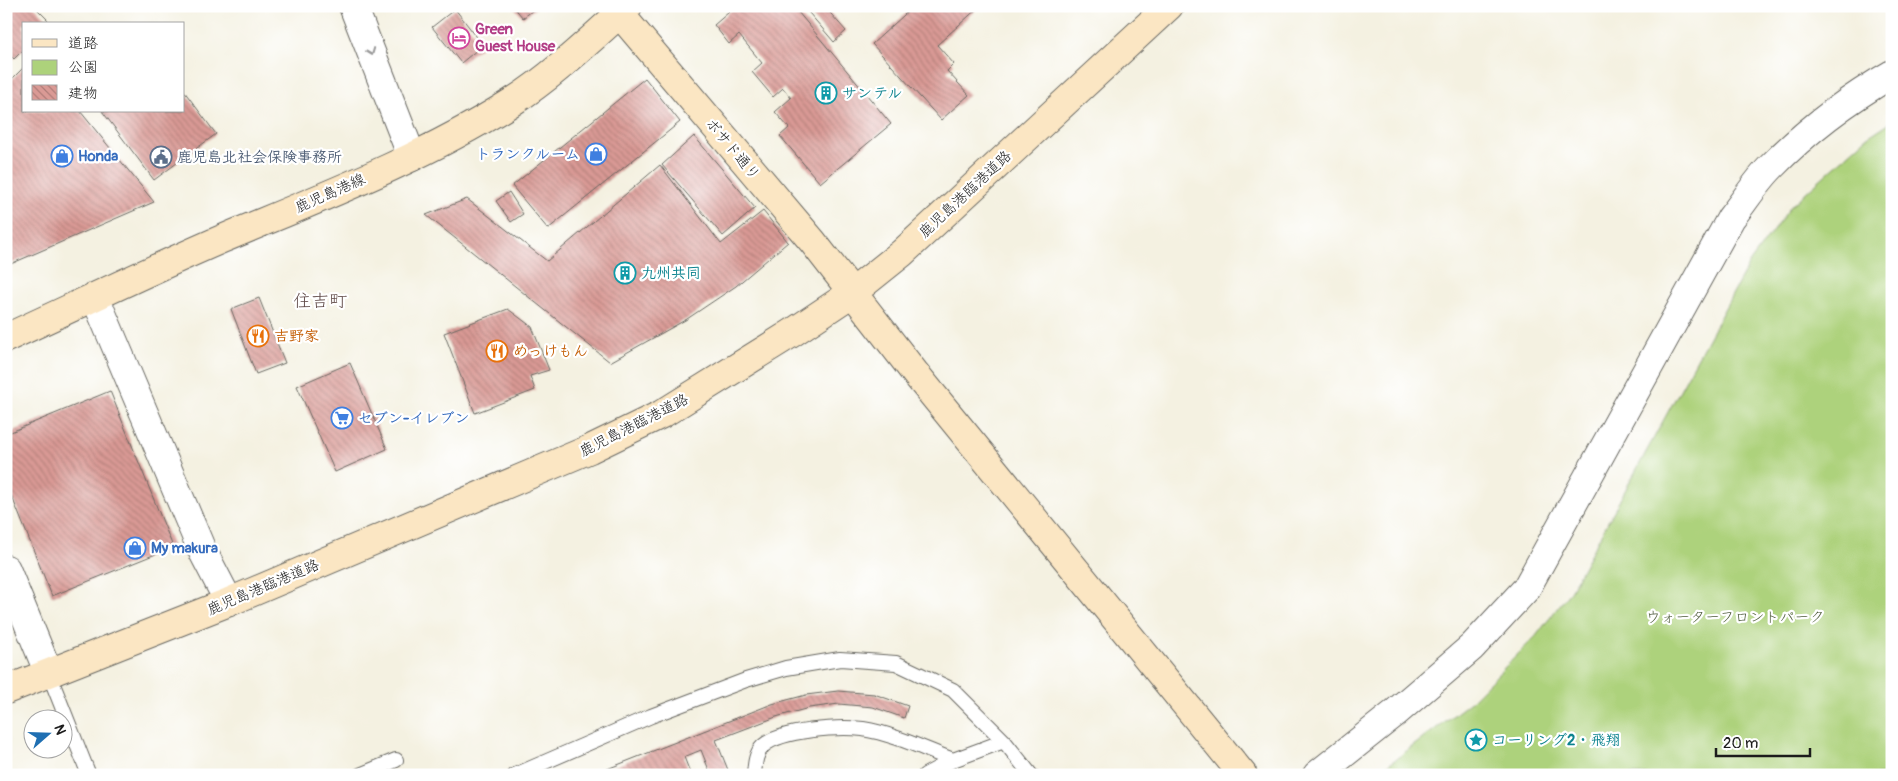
<svg xmlns="http://www.w3.org/2000/svg" width="1898" height="781" viewBox="0 0 1898 781" font-family="Pangolin,'Klee One',sans-serif">
<style>
.green{fill:#add27b;stroke:#64774c}
.building{fill:url(#building-back-hatch)}
.lines{fill:none;stroke-linecap:round;stroke-linejoin:round}
.lane-casing{stroke:#686761;stroke-width:16}
.street-casing{stroke:#686761;stroke-width:30}
.secondary-casing{stroke:#686761;stroke-width:30}
.lane{stroke:#fff;stroke-width:14}
.street{stroke:#fff;stroke-width:28}
.secondary{stroke:#fbe6c3;stroke-width:28}
.oneway{stroke:#999}
.labels{text-anchor:middle;stroke-width:4.5;stroke-linejoin:round;paint-order:stroke}
.hotel-label{font-size:15px;font-weight:bold;fill:#b23c85;stroke:#fff;text-anchor:start}
.culture-label{font-size:15px;font-weight:bold;fill:#0d838f;stroke:#fff;text-anchor:start}
.street-label{font-size:15px;fill:#1c1c1c;stroke:#fff}
.shop-label{font-size:15px;font-weight:bold;fill:#366cbe;stroke:#fff;text-anchor:start}
.service-label{font-size:15px;font-weight:bold;fill:#4e5e75;stroke:#fff;text-anchor:start}
.food-label{font-size:15px;font-weight:bold;fill:#c56008;stroke:#fff;text-anchor:start}
.park-label{font-size:15px;fill:#4f5c3d;stroke:#fff}
.quarter-label{font-size:18px;fill:#5e4846;stroke:#fff}
</style>
<defs>
<pattern id="building-back-hatch" width="6" height="6" patternUnits="userSpaceOnUse" patternTransform="scale(1.25)"><rect width="6" height="6" fill="#da9a95"/><path d="M-1 5l2 2M0 0l6 6M5-1l2 2" fill="none" stroke="#b07d79"/></pattern>
</defs>
<rect width="100%" height="100%" fill="#fff"/>
<filter id="ink" filterUnits="userSpaceOnUse"><feTurbulence type="fractalNoise" baseFrequency=".02" numOctaves="2"/><feDisplacementMap in="SourceGraphic" scale="10" xChannelSelector="R" yChannelSelector="G"/><feConvolveMatrix kernelMatrix="1 2 1 2 8 2 1 2 1" color-interpolation-filters="sRGB"/></filter>
<filter id="wash" filterUnits="userSpaceOnUse"><feTurbulence type="fractalNoise" baseFrequency=".0096" numOctaves="4" result="noise"/><feDisplacementMap in="SourceGraphic" scale="20" xChannelSelector="R" yChannelSelector="G"/><feGaussianBlur stdDeviation="1.12" result="paint"/><feColorMatrix in="noise" values="0 0 0 0 0 0 0 0 0 0 0 0 0 0 0 0 0 1.4 0 .05"/><feComposite in="paint" operator="in"/></filter>
<g filter="url(#wash)">
<rect width="100%" height="100%" fill="#f4f1e1"/>
<!-- green -->
<path class="green" d="M1892,121v654h-517l93,-71 68,-68 33,-43 181,-331 42,-57 74,-67z"/>
<g id="blocks">
<!-- building -->
<path class="building" d="M6,6h28l16,16 -2,2h-24v25l-10,10 -8,-8z
M513,6h25l-15,12z
M736,6h57l98,118 -71,59 -40,-47 9,-8 -14,-16 16,-14 -8,-10 -10,9 -21,-25 10,-9 -23,-28 -10,9 -15,-19z
M803,6h21l22,25 -12,11z
M914,6h66l-43,39 17,19 -7,7 22,24 -28,25 -69,-76z
M455,9l28,36 -22,18 -29,-36z
M24,67v44h56l74,91 -148,64v-181z
M645,78l35,44 -132,107 -36,-43z
M184,91l32,43 -62,46 -52,-69h82z
M694,136l61,72 -32,28 -61,-71z
M660,165l61,79 42,-33 25,31 -52,44 -49,33 -77,43 -184,-147 41,-16 80,62z
M509,192l14,22 -12,8 -15,-21z
M259,298l26,65 -29,11 -25,-65z
M508,309l24,18 17,43 -19,6 5,14 -60,23 -31,-80z
M350,363l37,86 -52,23 -38,-86z
M110,391l63,156 -121,49 -46,-114v-48z
M838,691l36,3 34,12 -4,12 -31,-11 -34,-3 -30,4 -33,9 -60,23 14,35h-19l-10,-25 -17,7 7,18h-99l180,-71 34,-9z"/>
</g>
</g>
<g filter="url(#ink)">
<use href="#blocks" fill-opacity="0" stroke="#686761" stroke-width="1"/>
<g class="lines">
<!-- lane casing -->
<g class="lane-casing">
<path id="lane" d="M49,674l40,101
M360,775l36,-15
M515,775l136,-59 95,-36 40,-12 54,-9 56,4 57,27 51,51 27,34
M754,775c1,-10 1,-21 9,-29 18,-16 76,-20 100,-17 31,5 61,20 90,31
M925,775l28,-15 51,-19"/>
</g>
<!-- street casing -->
<g class="street-casing">
<path id="street" d="M353,6l59,151
M95,297l106,251 28,54
M6,569l43,105
M1317,775l78,-62 77,-66 54,-58 205,-371c13,-16 25,-36 40,-51 36,-37 76,-67 121,-93"/>
</g>
<!-- secondary casing -->
<g class="secondary-casing">
<path id="secondary" d="M613,6l200,236 102,131 328,402
M6,338c72,-33 144,-68 216,-99 98,-41 200,-80 290,-137 42,-27 79,-63 116,-96
M6,690l223,-88 361,-153 72,-35 130,-81 60,-40 50,-40 267,-247"/>
</g>
<!-- lane -->
<use href="#lane" class="lane"/>
<!-- street -->
<use href="#street" class="street"/>
<!-- secondary -->
<use href="#secondary" class="secondary"/>
</g>
<!-- one-way arrows -->
<defs><path id="oneway-chevron" d="M-2-3.5L2.5 0L-2 3.5" fill="none" stroke-width="1.6" stroke-linecap="round" stroke-linejoin="round" transform="scale(1.25)"/></defs>
<use class="oneway" href="#oneway-chevron" transform="translate(371 52) rotate(69)"/>
</g>
<!-- icons -->
<defs>
<g id="hotel-ring" transform="scale(1.125)"><circle r="9.5" fill="#fff" stroke="#d1479c" stroke-width="1.5"/><path d="M-6-4.5h1.5V1H6V5H4.5V3h-9V5H-6ZM-4 0a1.8 1.8 0 1 1 3.6 0ZM.5 0V-2.5h3Q6-2.5 6 0Z" fill="#d1479c"/></g>
<g id="building-ring" transform="scale(1.125)"><circle r="9.5" fill="#fff" stroke="#0f9aa8" stroke-width="1.5"/><path d="M-4-6H4V6H1V3H-1V6H-4ZM-2.5-4.3h1.7v1.8h-1.7ZM.8-4.3h1.7v1.8H.8ZM-2.5-1h1.7V.8h-1.7ZM.8-1h1.7V.8H.8Z" fill="#0f9aa8"/></g>
<g id="shop-ring" transform="scale(1.125)"><circle r="9.5" fill="#fff" stroke="#3f7fe0" stroke-width="1.5"/><path d="M-5-2.5h2.3a2.7 3.5 0 0 1 5.4 0H5L5.5 6h-11ZM-1.5-2.5h3a1.5 2.3 0 0 0-3 0Z" fill="#3f7fe0"/></g>
<g id="civic-ring" transform="scale(1.125)"><circle r="9.5" fill="#fff" stroke="#5c6f8a" stroke-width="1.5"/><path d="M-.6-6.5H3V-4.5H.6V-3L4-1V1h2V6H-6V1h2V-1L-.6-3ZM-1.2 2.5V6h2.4V2.5Z" fill="#5c6f8a"/></g>
<g id="restaurant-ring" transform="scale(1.125)"><circle r="9.5" fill="#fff" stroke="#e8710a" stroke-width="1.5"/><path d="M-5-6h1v4h1v-4h1v4h1v-4h1v5L-1.5 .5V6h-2V.5L-5-1ZM5-6V6H3V1.5H1.5Q1.5-4 5-6Z" fill="#e8710a"/></g>
<g id="supermarket-ring" transform="scale(1.125)"><circle r="9.5" fill="#fff" stroke="#3f7fe0" stroke-width="1.5"/><path d="M-6-5.5h2.5l.6 2H6L4.5 2H-2.5L-4.4-4H-6ZM-1.5 3.2a1.3 1.3 0 1 0 .1 0ZM3 3.2a1.3 1.3 0 1 0 .1 0Z" fill="#3f7fe0"/></g>
<g id="sight-ring" transform="scale(1.125)"><circle r="9.5" fill="#fff" stroke="#0f9aa8" stroke-width="1.5"/><path d="M0-6L1.8-2.2L6-1.7L2.9 1.2L3.7 5.4L0 3.3L-3.7 5.4L-2.9 1.2L-6-1.7L-1.8-2.2Z" fill="#0f9aa8"/></g>
</defs>
<g fill-rule="evenodd">
<use href="#hotel-ring" x="459" y="38"/>
<use href="#building-ring" x="826" y="93"/>
<use href="#shop-ring" x="596" y="154"/>
<use href="#shop-ring" x="62" y="156"/>
<use href="#civic-ring" x="161" y="157"/>
<use href="#building-ring" x="625" y="273"/>
<use href="#restaurant-ring" x="258" y="336"/>
<use href="#restaurant-ring" x="497" y="351"/>
<use href="#supermarket-ring" x="342" y="418"/>
<use href="#shop-ring" x="135" y="548"/>
<use href="#sight-ring" x="1476" y="740"/>
</g>
<g class="labels">
<!-- hotel labels -->
<g class="hotel-label">
<text x="475" y="34">Green<tspan x="475" dy="17">Guest House</tspan></text>
</g>
<!-- culture labels -->
<g class="culture-label">
<text x="842" y="98">サンテル</text>
<text x="641" y="278">九州共同</text>
<text x="1492" y="745">コーリング2・飛翔</text>
</g>
<!-- street labels -->
<g class="street-label">
<text transform="translate(733 149) rotate(50)" y="5">ボサド通り</text>
<text transform="translate(330 193) rotate(-24)" y="5">鹿児島港線</text>
<text transform="translate(965 194) rotate(-43)" y="5">鹿児島港臨港道路</text>
<text transform="translate(634 425) rotate(-27)" y="5">鹿児島港臨港道路</text>
<text transform="translate(263 587) rotate(-23)" y="5">鹿児島港臨港道路</text>
</g>
<!-- shop labels -->
<g class="shop-label">
<text x="580" y="159" text-anchor="end">トランクルーム</text>
<text x="78" y="161">Honda</text>
<text x="358" y="423">セブン-イレブン</text>
<text x="151" y="553">My makura</text>
</g>
<!-- service labels -->
<g class="service-label">
<text x="177" y="162">鹿児島北社会保険事務所</text>
</g>
<!-- food labels -->
<g class="food-label">
<text x="274" y="341">吉野家</text>
<text x="513" y="356">めっけもん</text>
</g>
<!-- park labels -->
<g class="park-label">
<text x="1735" y="622">ウォーターフロントパーク</text>
</g>
<!-- quarter labels -->
<g class="quarter-label">
<text x="320" y="307">住吉町</text>
</g>
</g>
<!-- margin -->
<rect width="1898" height="781" fill="none" stroke="#fff" stroke-width="25"/>
<!-- legend -->
<rect x="22" y="22" width="162" height="90" fill="#ffffff" stroke="#a4a4a4"/>
<rect x="32" y="39" width="25" height="8" fill="#fbe6c3" stroke="#a4a4a4"/>
<text x="68" y="48" font-size="15" fill="#1c1c1c">道路</text>
<rect x="32" y="60" width="25" height="15" fill="#add27b" stroke="#a4a4a4"/>
<text x="68" y="72" font-size="15" fill="#1c1c1c">公園</text>
<rect x="32" y="85" width="25" height="15" fill="url(#building-back-hatch)" stroke="#a4a4a4"/>
<text x="68" y="98" font-size="15" fill="#1c1c1c">建物</text>
<!-- north arrow -->
<g transform="translate(48 734) rotate(70)"><circle r="24" fill="#ffffff" stroke="#a4a4a4"/>
<path d="M0-4L9 19L0 12L-9 19Z" fill="#1f6fb2"/>
<text y="-8" font-size="14" font-weight="bold" text-anchor="middle" fill="#1c1c1c">N</text>
</g>
<!-- scale -->
<path d="M1716 748v8h94v-8" fill="none" stroke="#1c1c1c" stroke-width="2.5"/>
<text x="1723" y="748" font-size="15" fill="#1c1c1c" stroke="#ffffff" stroke-width="4" paint-order="stroke">20 m</text>
</svg>
